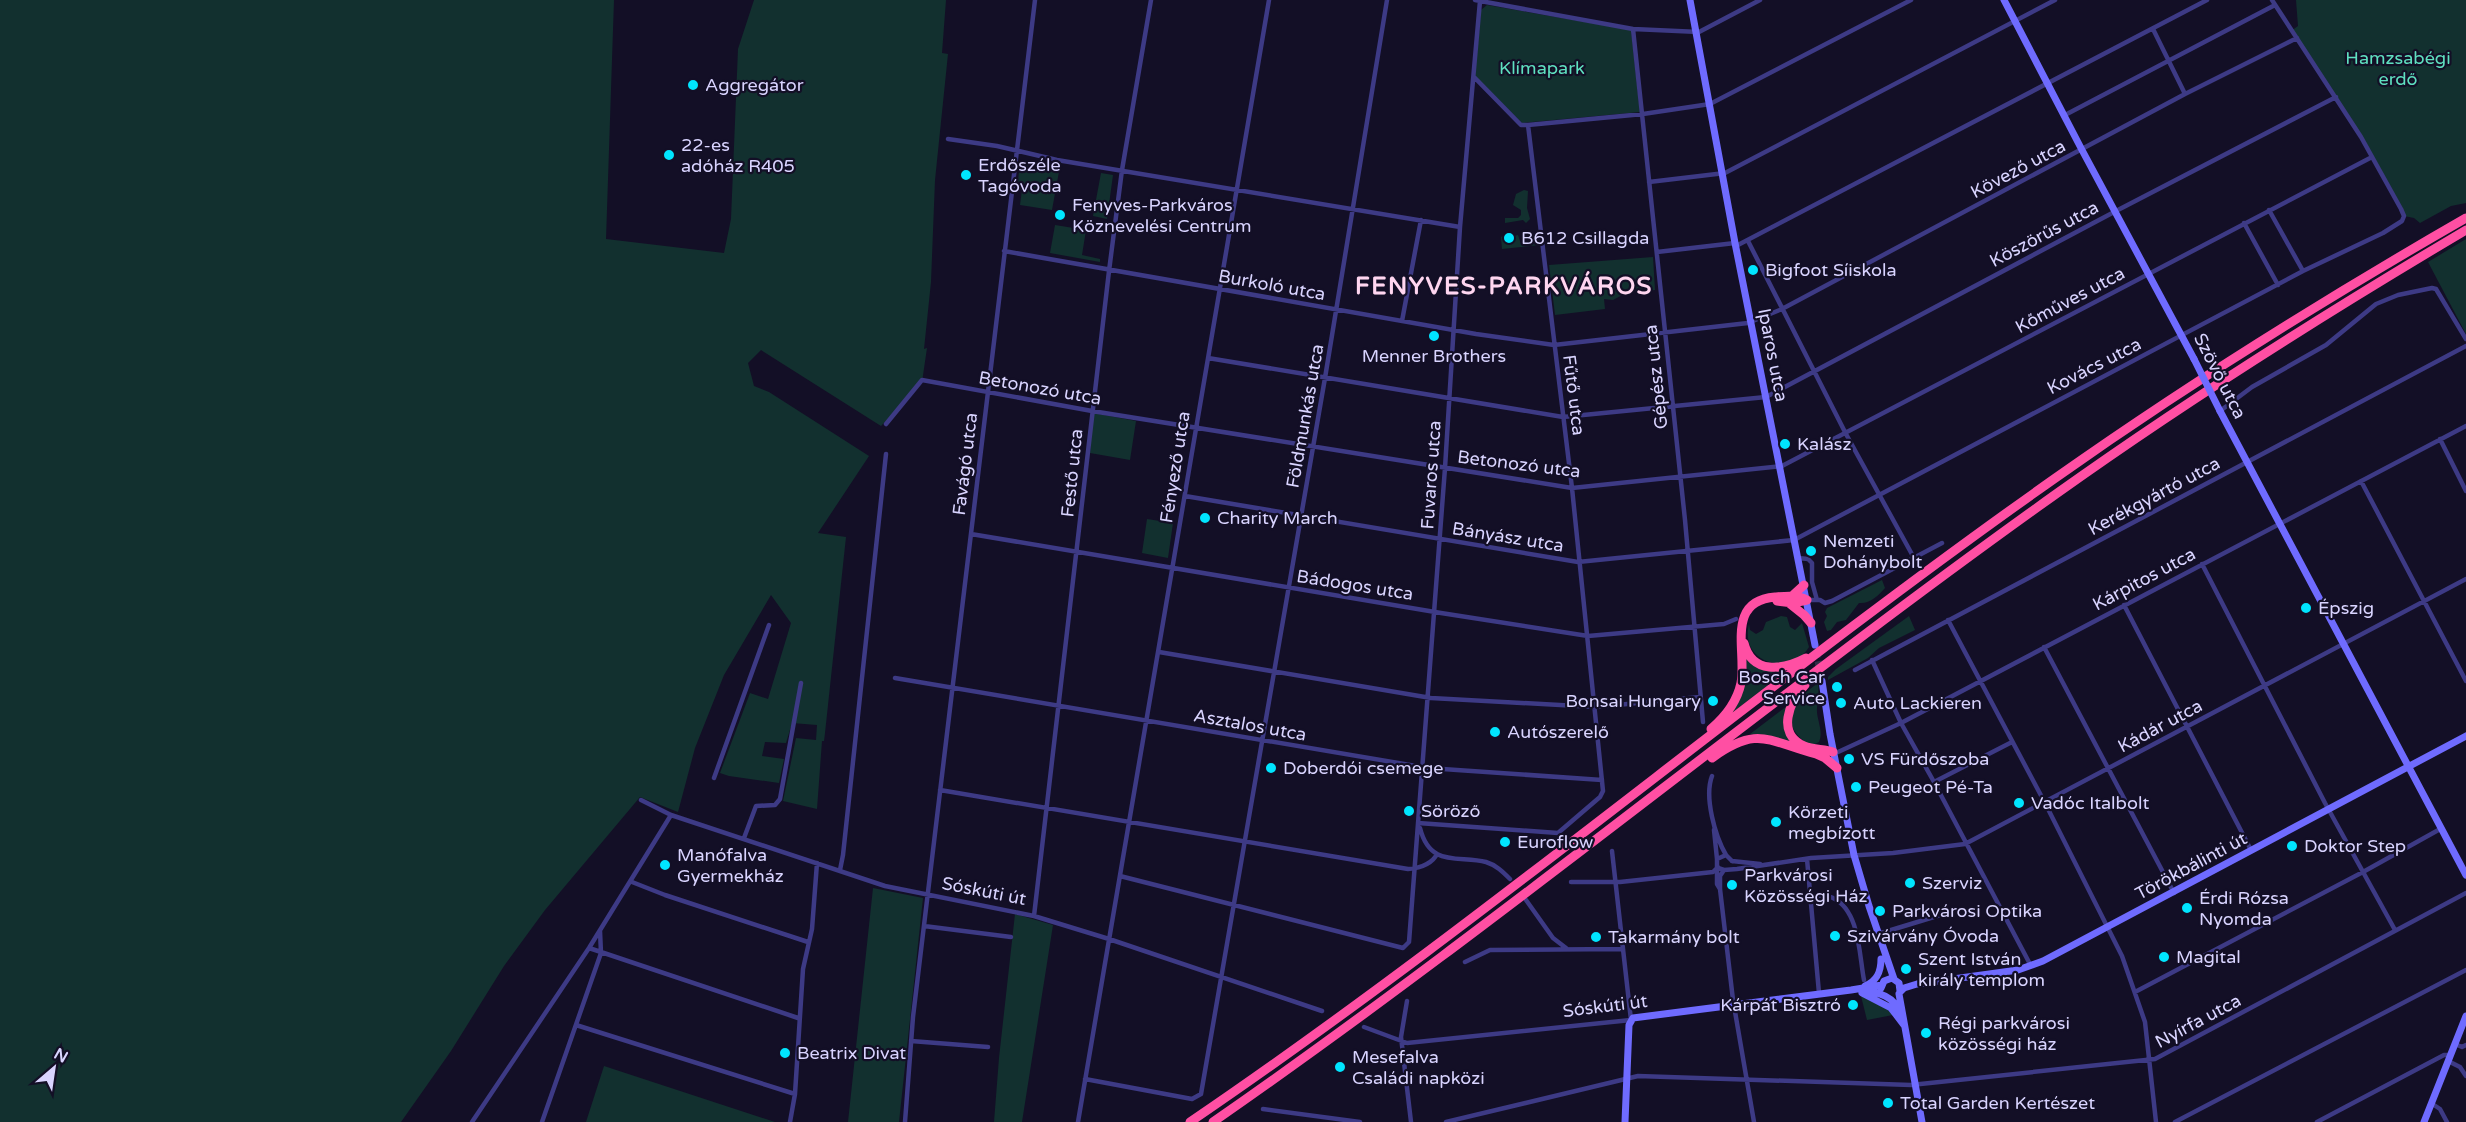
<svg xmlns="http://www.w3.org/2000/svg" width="2466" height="1122" viewBox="0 0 2466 1122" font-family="'Varela Round',sans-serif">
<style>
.green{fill:#12302f}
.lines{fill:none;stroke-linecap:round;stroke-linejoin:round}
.secondary-tunnel{stroke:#312d47;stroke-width:7;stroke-dasharray:7 3.5;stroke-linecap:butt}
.street{stroke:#3d3a85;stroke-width:4.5}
.secondary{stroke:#6f6bff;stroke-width:7}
.highway{stroke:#ff4fa3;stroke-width:9}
.secondary-bridge{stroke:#6f6bff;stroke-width:7}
.poi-dot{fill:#00e5ff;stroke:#130f26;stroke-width:2}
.labels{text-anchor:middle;stroke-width:4.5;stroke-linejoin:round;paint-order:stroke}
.park-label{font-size:18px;fill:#5fe0c0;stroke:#130f26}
.poi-label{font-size:18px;fill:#d9d4ff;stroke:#130f26;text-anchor:start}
.street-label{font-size:18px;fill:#d9d4ff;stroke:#130f26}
.district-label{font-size:24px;font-weight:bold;letter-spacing:1.5px;fill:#ffd6f0;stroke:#130f26}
</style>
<rect width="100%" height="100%" fill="#130f26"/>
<!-- green -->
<path class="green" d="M0,0h614l-8,239 118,14 7,-34 7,-170 16,-49h192l-4,53 6,1 -13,126 -4,102 -7,67 3,-1 -5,34 -41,44 -120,-76 -13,13 6,23 15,6 100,64 -51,77 28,4 -21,196 -1,8h-2l-5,68 -34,-8 13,-63 20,2 1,-15 -25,-2 -6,20 -21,-1 -3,14 22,3 -5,24 -50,-7 -9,-3 30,-80 18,6 23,-76 -20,-28 -47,80 -29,73 -17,64 -38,-15 -95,113 -41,56 -53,85 -50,71h-401z
M2296,0h170v203l-15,3 -31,17 -6,-5 -10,-2 -32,-59 -81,-126 7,-5z
M1487,5l144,25 9,82 -118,11 -47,-47 6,-66z
M1023,160l37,6 -8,44 -32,-5 2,-15 -5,-1 3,-26h2z
M1101,173l12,2 -6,44 -14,-3z
M1524,190l4,1 -1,17 3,11 -4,4 -3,-3 -18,3v-5h13l3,-3v-5l-8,-5 3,-11z
M1055,225l31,5 -4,25 18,4v3l-50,-9z
M1518,235l3,9h12l-1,-4 7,-1 1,6 -38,4 -1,-12 2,-1 3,4h5v-3z
M2466,239v95l-38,-72z
M1653,257l2,33 -29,3 -13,7 -9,-1 1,10 -50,6 -6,-50z
M1093,413l43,8 -6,39 -40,-7z
M1147,519l26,4 -5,35 -26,-5z
M1882,580l3,8c-7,8 -15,16 -26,15l-13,17 -9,2 -6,8 -4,1 -3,-9 3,-6 -2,-4 2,-4z
M1781,616l6,1 3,10 5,3 7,-7 7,24c-18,30 -70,17 -60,-23l1,6 6,4 7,-4 3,-8z
M1909,616l6,14 -36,18 -11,10 -40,22v-3l8,-8z
M1744,657l40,13v3l-51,39z
M1818,683c1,11 0,14 -1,25 -1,11 7,23 2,34l-8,4c-34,-21 -20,-44 7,-63z
M1787,706l6,38 -30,-9 -13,-1z
M873,888l50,10 -24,224h-51z
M1015,914l38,11 -31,197h-28l5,-64z
M1861,996c11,2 25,10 32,19l-26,5z
M604,1066l171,56h-189z"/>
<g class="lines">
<!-- secondary-tunnel -->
<path class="secondary-tunnel" d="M1816,651l6,30"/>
<!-- street -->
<path class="street" d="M1475,0l158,29 66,3 61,-32
M1633,29l52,491 18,202
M2153,29l32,65
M2065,115l210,-110
M1528,125l115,-11 67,-10 201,-104
M948,139l49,7 60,14 403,67
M1649,182l76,-9 330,-173
M2269,210l34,61
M2244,223l34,62
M1748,241l98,193 68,124
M1736,246l471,-246
M1004,251l472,83 78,11 194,-22 34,-14 403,-215 112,-56
M1657,252l78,-9
M1402,321l19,-101
M1208,358l355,59 203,-20 350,-186 220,-114
M2220,411l32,-24 74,-42 50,-41 22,-9 34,-7 4,1 30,50
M886,424l36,-44 170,31 480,77 210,-22 590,-309
M2440,439l26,52
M2361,481l105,200
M1185,496l393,66 216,-22 509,-269 80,-38 19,-12 2,-5 -3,-7 -40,-72 -89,-137
M971,534l470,79 147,23 136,-12 12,-5
M1798,558l10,1 4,4v19l5,18
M2202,564l123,239 70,127
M1807,600h13l5,3 7,-2 110,-58
M2124,605l127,245
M1948,620l97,183 77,153 23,66 11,100
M2044,647l130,246
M1159,652l272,46 165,9 104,-10
M1872,660l29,63 33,59 97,184
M1855,670l611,-324
M895,678l533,90 174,12
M1833,752h5l63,-29 565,-297
M1712,776c-8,21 3,60 14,79
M714,778l55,-153
M1934,782l78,-40
M940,790l468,79c11,-1 24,-5 29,-15
M641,800l30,15 214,71 149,30 75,23 213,72
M1418,823l140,10 42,-36 3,-6 -31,-303 -44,-363h-7l-47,-48
M1420,828c10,40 39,27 66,34 10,3 17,10 24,17
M1714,830l3,29
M744,838l12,-32 19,-1 5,-6 21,-116
M1807,859l12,134
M1732,861l28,3
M1718,868l6,2 13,-1 74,-11 82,-5 72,-9 501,-265
M840,870l3,-15 43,-401
M1724,870l-4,6v13l13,111 21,122
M1120,876l283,72 6,-6 36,-474 15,-241 20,-226
M632,882l33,13 143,47
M1571,882h49l93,-10 5,-5
M1720,889l-3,-5v-25l9,-4 6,6
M1809,897c8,-1 17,-3 24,1 27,13 26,57 31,82
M1526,900l27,38 13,10
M1034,916l75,-645 13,-101 29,-170
M924,926l87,11
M1878,934l69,-21
M589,948l209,70
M1465,962l25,-12 132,-1
M2135,992l228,-120 79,-44
M1407,1001l-6,36 10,85
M576,1025l219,69
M1364,1027l43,16 224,-23 -19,-169
M911,1041l77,6
M2455,1044l7,3 4,-2
M2448,1061l12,6 6,9
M1085,1079l107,20 9,-5 124,-716 62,-378
M2431,1103l9,6 7,13
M1263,1109l97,13
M472,1122l117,-174 82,-133
M542,1122l59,-169 -1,-22
M790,1122l5,-28 8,-125 9,-40 5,-66
M905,1122l8,-105 21,-175 101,-842
M1078,1122l191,-1122
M1446,1122l192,-46 273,9 244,-26 311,-166
M2175,1122l291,-152
M2317,1122l127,-67h5"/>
<!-- secondary -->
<path class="secondary" d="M1690,0l45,243 80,402
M2004,0l78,150 112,209
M2220,411l246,464
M1822,681l8,53 24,121 15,51 25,73
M1865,986c12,-5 16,-14 16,-27
M1881,988l3,-7 8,-3 7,5 1,8
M1862,991c17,1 32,5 39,23
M1900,992l4,-4 13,-4 101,-14 25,-9 423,-225
M1862,993l29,15 13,17
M1899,994l23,128
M1625,1122l4,-97 4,-7 218,-28 31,-5
M2424,1122l42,-106"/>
<!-- highway -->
<path class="highway" d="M1792,596l12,-11
M1777,601l16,2 14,-3
M1789,603l15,12 7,8
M1744,643c8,32 39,27 62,15
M1805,685c-16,17 -29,49 -1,61 9,4 20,3 29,6
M1711,729c14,-12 26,-27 30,-46 6,-31 -16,-82 34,-86 12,-1 22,-2 32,3
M1712,758c46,-33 55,-17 104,-4l9,4 12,10
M1190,1122c297,-202 570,-436 864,-643 133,-94 271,-180 412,-261
M1213,1122c288,-200 558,-425 843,-628 133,-95 270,-181 410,-264"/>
<!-- secondary-bridge -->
<path class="secondary-bridge" d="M2194,359l26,52"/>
</g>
<!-- markers -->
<g class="poi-dot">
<circle cx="693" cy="85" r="6"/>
<circle cx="669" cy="155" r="6"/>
<circle cx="966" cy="175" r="6"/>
<circle cx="1060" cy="215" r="6"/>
<circle cx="1509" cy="238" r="6"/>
<circle cx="1753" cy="270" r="6"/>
<circle cx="1434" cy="336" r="6"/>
<circle cx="1785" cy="444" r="6"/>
<circle cx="1205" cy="518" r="6"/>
<circle cx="1811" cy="551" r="6"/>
<circle cx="2306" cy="608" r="6"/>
<circle cx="1837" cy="687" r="6"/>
<circle cx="1713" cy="701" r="6"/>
<circle cx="1841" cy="703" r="6"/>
<circle cx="1495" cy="732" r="6"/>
<circle cx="1849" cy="759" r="6"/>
<circle cx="1271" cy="768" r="6"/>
<circle cx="1856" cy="787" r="6"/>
<circle cx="2019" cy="803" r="6"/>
<circle cx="1409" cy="811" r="6"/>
<circle cx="1776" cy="822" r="6"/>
<circle cx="1505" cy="842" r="6"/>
<circle cx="2292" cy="846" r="6"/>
<circle cx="665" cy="865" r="6"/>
<circle cx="1910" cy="883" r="6"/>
<circle cx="1732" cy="885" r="6"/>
<circle cx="2187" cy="908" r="6"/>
<circle cx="1880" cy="911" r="6"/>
<circle cx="1835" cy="936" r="6"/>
<circle cx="1596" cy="937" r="6"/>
<circle cx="2164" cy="957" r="6"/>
<circle cx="1906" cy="969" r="6"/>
<circle cx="1853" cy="1005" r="6"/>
<circle cx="1926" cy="1033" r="6"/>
<circle cx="785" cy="1053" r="6"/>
<circle cx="1340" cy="1067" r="6"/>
<circle cx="1888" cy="1103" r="6"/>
</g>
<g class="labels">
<!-- park labels -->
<g class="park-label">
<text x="2398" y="64">Hamzsabégi<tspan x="2398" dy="21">erdő</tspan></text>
<text x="1542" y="74">Klímapark</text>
</g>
<!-- poi labels -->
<g class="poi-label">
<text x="705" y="91">Aggregátor</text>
<text x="681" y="151">22-es<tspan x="681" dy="21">adóház R405</tspan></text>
<text x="978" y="171">Erdőszéle<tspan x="978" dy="21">Tagóvoda</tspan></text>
<text x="1072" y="211">Fenyves-Parkváros<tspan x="1072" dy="21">Köznevelési Centrum</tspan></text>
<text x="1521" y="244">B612 Csillagda</text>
<text x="1765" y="276">Bigfoot Síiskola</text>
<text x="1434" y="362" text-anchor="middle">Menner Brothers</text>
<text x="1797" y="450">Kalász</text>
<text x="1217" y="524">Charity March</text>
<text x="1823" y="547">Nemzeti<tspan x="1823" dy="21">Dohánybolt</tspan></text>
<text x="2318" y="614">Épszig</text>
<text x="1825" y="683" text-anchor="end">Bosch Car<tspan x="1825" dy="21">Service</tspan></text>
<text x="1701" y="707" text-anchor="end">Bonsai Hungary</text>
<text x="1853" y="709">Auto Lackieren</text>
<text x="1507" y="738">Autószerelő</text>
<text x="1861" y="765">VS Fürdőszoba</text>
<text x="1283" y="774">Doberdói csemege</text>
<text x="1868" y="793">Peugeot Pé-Ta</text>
<text x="2031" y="809">Vadóc Italbolt</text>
<text x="1421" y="817">Söröző</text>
<text x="1788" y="818">Körzeti<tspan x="1788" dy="21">megbízott</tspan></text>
<text x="1517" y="848">Euroflow</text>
<text x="2304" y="852">Doktor Step</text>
<text x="677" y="861">Manófalva<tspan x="677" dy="21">Gyermekház</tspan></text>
<text x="1744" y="881">Parkvárosi<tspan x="1744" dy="21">Közösségi Ház</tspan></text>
<text x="1922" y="889">Szerviz</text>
<text x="2199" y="904">Érdi Rózsa<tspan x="2199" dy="21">Nyomda</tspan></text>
<text x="1892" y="917">Parkvárosi Optika</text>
<text x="1847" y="942">Szivárvány Óvoda</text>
<text x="1608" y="943">Takarmány bolt</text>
<text x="2176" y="963">Magital</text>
<text x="1918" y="965">Szent István<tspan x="1918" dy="21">király templom</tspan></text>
<text x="1841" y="1011" text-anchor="end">Kárpát Bisztró</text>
<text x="1938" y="1029">Régi parkvárosi<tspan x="1938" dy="21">közösségi ház</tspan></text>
<text x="797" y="1059">Beatrix Divat</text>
<text x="1352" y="1063">Mesefalva<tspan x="1352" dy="21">Családi napközi</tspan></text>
<text x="1900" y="1109">Total Garden Kertészet</text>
</g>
<!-- street labels -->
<g class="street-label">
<text transform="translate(2018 169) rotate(-28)" y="6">Kövező utca</text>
<text transform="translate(2044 234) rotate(-28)" y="6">Köszörűs utca</text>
<text transform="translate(1272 285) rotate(10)" y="6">Burkoló utca</text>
<text transform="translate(2070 300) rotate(-28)" y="6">Kőműves utca</text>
<text transform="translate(1773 355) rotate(79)" y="6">Iparos utca</text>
<text transform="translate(2094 366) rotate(-27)" y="6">Kovács utca</text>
<text transform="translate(2220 376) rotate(63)" y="6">Szövő utca</text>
<text transform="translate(1656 377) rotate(-96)" y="6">Gépész utca</text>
<text transform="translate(1040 388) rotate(10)" y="6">Betonozó utca</text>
<text transform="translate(1574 395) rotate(83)" y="6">Fűtő utca</text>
<text transform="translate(1305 416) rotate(-80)" y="6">Földmunkás utca</text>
<text transform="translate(965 464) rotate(-83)" y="6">Favágó utca</text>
<text transform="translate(1519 464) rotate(7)" y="6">Betonozó utca</text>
<text transform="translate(1175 467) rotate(-81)" y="6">Fényező utca</text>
<text transform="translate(1072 473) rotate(-84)" y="6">Festő utca</text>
<text transform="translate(1431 475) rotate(-86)" y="6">Fuvaros utca</text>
<text transform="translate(2154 496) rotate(-28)" y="6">Kerékgyártó utca</text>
<text transform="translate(1508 537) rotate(9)" y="6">Bányász utca</text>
<text transform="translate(2144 579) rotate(-28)" y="6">Kárpitos utca</text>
<text transform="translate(1355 585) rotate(9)" y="6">Bádogos utca</text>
<text transform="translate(1250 725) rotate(10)" y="6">Asztalos utca</text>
<text transform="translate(2160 726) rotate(-28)" y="6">Kádár utca</text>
<text transform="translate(2191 866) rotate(-28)" y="6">Törökbálinti út</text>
<text transform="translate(984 891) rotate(11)" y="6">Sóskúti út</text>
<text transform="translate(1605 1006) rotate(-7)" y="6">Sóskúti út</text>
<text transform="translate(2198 1021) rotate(-28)" y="6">Nyírfa utca</text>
</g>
<!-- district labels -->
<g class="district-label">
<text x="1504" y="294">FENYVES-PARKVÁROS</text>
</g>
</g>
<!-- north arrow -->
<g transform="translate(54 1068) rotate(29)" stroke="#130f26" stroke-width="4.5" paint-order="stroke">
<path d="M0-4.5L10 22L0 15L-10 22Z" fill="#d9d4ff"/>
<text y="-9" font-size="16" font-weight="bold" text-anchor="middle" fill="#d9d4ff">N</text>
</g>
</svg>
